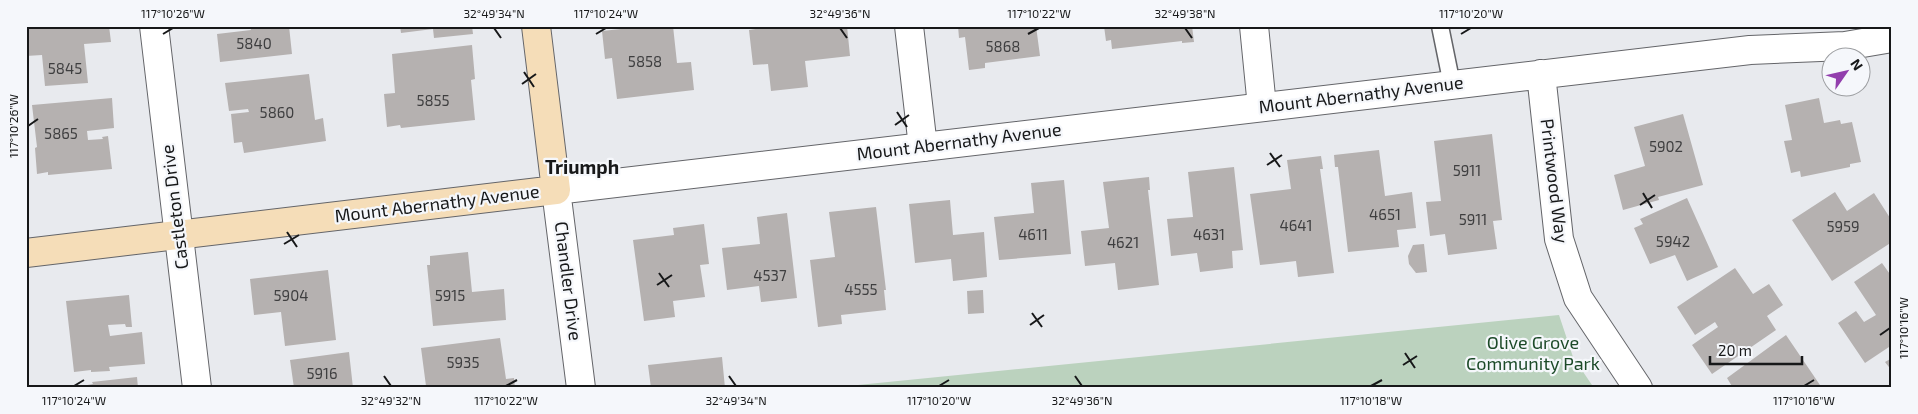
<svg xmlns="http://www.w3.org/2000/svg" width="1918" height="414" viewBox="0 0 1918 414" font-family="'Exo 2',sans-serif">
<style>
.green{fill:#bbd2be}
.building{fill:#b5b1b0}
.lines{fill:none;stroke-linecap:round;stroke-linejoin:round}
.service-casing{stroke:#646569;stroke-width:19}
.minor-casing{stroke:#646569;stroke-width:30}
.tertiary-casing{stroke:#646569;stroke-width:30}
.secondary-casing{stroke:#646569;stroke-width:30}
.service{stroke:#fff;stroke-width:16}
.minor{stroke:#fff;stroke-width:28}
.tertiary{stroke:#fff;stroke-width:28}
.secondary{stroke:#f5ddb8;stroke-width:28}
.ticks{fill:none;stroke:#171819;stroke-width:2}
.labels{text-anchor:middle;stroke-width:4.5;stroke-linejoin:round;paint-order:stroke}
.number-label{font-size:15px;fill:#3e3e3f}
.street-label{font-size:18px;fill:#171819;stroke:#f5f7fb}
.park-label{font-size:18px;fill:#1c4a28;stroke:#f5f7fb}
.neighbourhood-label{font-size:19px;font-weight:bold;fill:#171819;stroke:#f5f7fb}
.neatline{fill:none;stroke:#171819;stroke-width:2}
.ticks-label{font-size:12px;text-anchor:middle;fill:#171819}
</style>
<rect width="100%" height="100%" fill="#e8eaee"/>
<!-- green -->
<path class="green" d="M1559,315l14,42 21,31h-766z"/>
<!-- building -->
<path class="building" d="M26,26h83l2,16 -27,2 4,39 -43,3 -3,-31 -16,1z
M250,26h39l3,28 -72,8 -3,-28 34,-4z
M400,26h72l1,8 -39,4 -1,-9 -32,4z
M649,26h24l4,37 14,-1 3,28 -77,9 -5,-41 -7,1 -3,-28z
M762,26h85l3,30 -45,5 3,26 -37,4 -3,-27 -15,1 -4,-35 13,-2z
M958,26h78l4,30 -55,7v5l-16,2 -4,-33 -6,1z
M1104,26h88l2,16 -12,1v-2l-70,8 -1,-9 -5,1z
M472,45l3,34 -4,1 4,40 -74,8 -1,-3 -13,2 -3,-33 11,-1 -3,-39z
M309,74l6,46 8,-2 3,23 -82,12 -2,-11 -8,1 -3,-29 18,-2 -1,-3 -19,2 -4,-28z
M112,98l2,30 -27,3 1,9 15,-1 -1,-2 6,-1 4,33 -64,6v-3l-11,2 -2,-26 2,-1 -5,-42z
M1819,98l5,25 16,-3 1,4 11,-2 9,40 -11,2v3l-49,10 -1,-6 -9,2 -7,-32 8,-1 -7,-35z
M1683,114l20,71 -45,12 1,3 -36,10 -9,-35 31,-9 -11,-39z
M1492,134l10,86 -9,1 4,28 -49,6 -3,-21 -15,2 -4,-34 15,-1 -7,-60z
M1379,150l6,46 27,-4 4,36 -19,2 2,17 -51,5 -10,-85h-3l-1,-12z
M1321,156l2,13h-3l14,104 -36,4 -2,-16 -36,4 -10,-71 41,-5 -4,-29z
M1234,167l9,83 -11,1 1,17 -33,4 -3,-19 -26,3 -4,-37 26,-2 -5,-45z
M1149,177l1,13h-2l11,95 -41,5 -3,-27 -30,3 -4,-35 28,-3 -6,-46z
M1064,180l7,74 -72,6 -5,-43 40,-4 -3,-30z
M1835,192l12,19 27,-18 18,28v21l-60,39 -40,-61z
M1687,198l31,69 -31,14 -12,-26 -25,9 -16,-36 9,-4 -3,-5z
M950,200l3,35 31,-3 3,45 -34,4 -2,-22 -36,4 -6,-59z
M876,207l10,83h-2l2,20 -45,5 1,9 -24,3 -8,-67 25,-3 -6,-45z
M787,213l10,85 -36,4 -2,-16 -32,4 -5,-42 38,-4 -3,-27z
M704,224l5,40 -9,1 5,32 -32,4 2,16 -31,4 -11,-81 41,-5 -1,-7z
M1424,244l3,28 -11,1 -7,-9 -1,-8 5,-11z
M468,252l4,40 32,-3 2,31 -73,6 -6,-61h3v-9z
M1882,263l10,14v68l-27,18 -27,-40 18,-12 8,11 12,-7 -22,-33z
M1735,268l18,26 16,-10 14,21 -16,11 9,14 -64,44 -20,-29 26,-18 -3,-5 -20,13 -18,-28z
M328,270l8,70 -51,6 -4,-34 -27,3 -4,-36z
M983,290l1,23 -16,1 -1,-23z
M129,295l3,32h-6l-1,-3 -17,1 2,11 32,-4 3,32 -36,3 1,4 -19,1v-2l-17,2 -8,-71z
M1786,335l36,53h-89l-6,-10z
M500,338l6,41 8,-1 1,10h-82l-1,-3 -6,1 -5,-38z
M349,352l4,36h-59l-4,-28z
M722,357l3,31h-74l-3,-23z
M1892,358v13l-7,-9z
M137,377l1,11h-68l23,-4 -1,-2z"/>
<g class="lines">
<!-- service casing -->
<g class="service-casing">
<path id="service" d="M1440,26l12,59"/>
</g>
<!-- minor casing -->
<g class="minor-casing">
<path id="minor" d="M154,26l43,362
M909,26l14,121
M1254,26l8,81"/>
</g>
<!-- tertiary casing -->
<g class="tertiary-casing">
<path id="tertiary" d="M1541,74l18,165 19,59 60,90
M581,388l-25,-198 1194,-140 95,-4 47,-8"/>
</g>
<!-- secondary casing -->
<g class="secondary-casing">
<path id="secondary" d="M26,253l530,-63 -20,-164"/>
</g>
<!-- service -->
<use href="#service" class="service"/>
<!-- minor -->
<use href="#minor" class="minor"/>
<!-- tertiary -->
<use href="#tertiary" class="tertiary"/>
<!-- secondary -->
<use href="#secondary" class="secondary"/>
</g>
<!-- ticks -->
<path class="ticks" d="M494,28l7,10M840,28l7,10M1185,28l7,10M163,34l10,-6M596,34l10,-6M1028,34l11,-6M1461,34l10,-6M524,72l10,15M522,84l14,-10M897,112l10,15M895,125l14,-10M28,126l10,-7M1270,153l10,14M1267,165l15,-10M1643,193l9,15M1640,205l15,-10M287,232l10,15M284,244l15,-9M659,273l10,14M657,285l15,-10M1032,313l10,14M1030,325l14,-10M1880,335l10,-7M1405,353l10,15M1403,365l14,-9M384,376l7,10M729,376l7,10M1075,376l7,10M74,386l10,-6M506,386l11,-6M939,386l10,-6M1371,386l11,-6M1804,386l10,-6"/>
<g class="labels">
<!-- number labels -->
<g class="number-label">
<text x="254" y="49">5840</text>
<text x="1003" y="52">5868</text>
<text x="645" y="67">5858</text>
<text x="65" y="74">5845</text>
<text x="433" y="106">5855</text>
<text x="277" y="118">5860</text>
<text x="61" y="139">5865</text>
<text x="1666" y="152">5902</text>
<text x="1467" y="176">5911</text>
<text x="1385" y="220">4651</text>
<text x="1473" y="225">5911</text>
<text x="1296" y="231">4641</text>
<text x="1843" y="232">5959</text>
<text x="1033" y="240">4611</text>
<text x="1209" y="240">4631</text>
<text x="1673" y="247">5942</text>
<text x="1123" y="248">4621</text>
<text x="770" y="281">4537</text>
<text x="861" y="295">4555</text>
<text x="291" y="301">5904</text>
<text x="450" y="301">5915</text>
<text x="463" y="368">5935</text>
<text x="322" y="379">5916</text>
</g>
<!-- street labels -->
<g class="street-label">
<text transform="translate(1361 95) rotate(-7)" y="6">Mount Abernathy Avenue</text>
<text transform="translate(959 142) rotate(-7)" y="6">Mount Abernathy Avenue</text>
<text transform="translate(1554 181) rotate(83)" y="6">Printwood Way</text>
<text transform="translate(437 204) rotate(-7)" y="6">Mount Abernathy Avenue</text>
<text transform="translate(175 207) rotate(-97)" y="6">Castleton Drive</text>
<text transform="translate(568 281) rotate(83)" y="6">Chandler Drive</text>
</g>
<!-- park labels -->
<g class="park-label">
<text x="1533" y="349">Olive Grove<tspan x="1533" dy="21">Community Park</tspan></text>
</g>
<!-- neighbourhood labels -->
<g class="neighbourhood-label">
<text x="582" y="174">Triumph</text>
</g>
</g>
<!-- border -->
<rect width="1918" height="414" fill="none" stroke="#f5f7fb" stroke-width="55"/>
<!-- north arrow -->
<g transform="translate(1846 72) rotate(56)"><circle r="24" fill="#f5f7fb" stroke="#9c9ea1"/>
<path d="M0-4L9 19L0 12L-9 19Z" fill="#923ead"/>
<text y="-8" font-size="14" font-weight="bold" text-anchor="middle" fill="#171819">N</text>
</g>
<!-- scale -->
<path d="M1710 356v8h92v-8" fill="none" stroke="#171819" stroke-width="2.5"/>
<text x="1718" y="356" font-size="15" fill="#171819" stroke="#f5f7fb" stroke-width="4" paint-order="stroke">20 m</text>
<rect x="28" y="28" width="1862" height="358" class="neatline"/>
<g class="ticks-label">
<text x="173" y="18">117°10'26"W</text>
<text x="494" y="18">32°49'34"N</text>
<text x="606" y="18">117°10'24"W</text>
<text x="840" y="18">32°49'36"N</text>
<text x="1039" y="18">117°10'22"W</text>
<text x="1185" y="18">32°49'38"N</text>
<text x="1471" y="18">117°10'20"W</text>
<text transform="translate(14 126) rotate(-90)" y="4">117°10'26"W</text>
<text transform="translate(1904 328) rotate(-90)" y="4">117°10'16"W</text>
<text x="74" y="405">117°10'24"W</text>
<text x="391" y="405">32°49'32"N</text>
<text x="506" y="405">117°10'22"W</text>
<text x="736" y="405">32°49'34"N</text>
<text x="939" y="405">117°10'20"W</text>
<text x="1082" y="405">32°49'36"N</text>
<text x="1371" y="405">117°10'18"W</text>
<text x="1804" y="405">117°10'16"W</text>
</g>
</svg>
